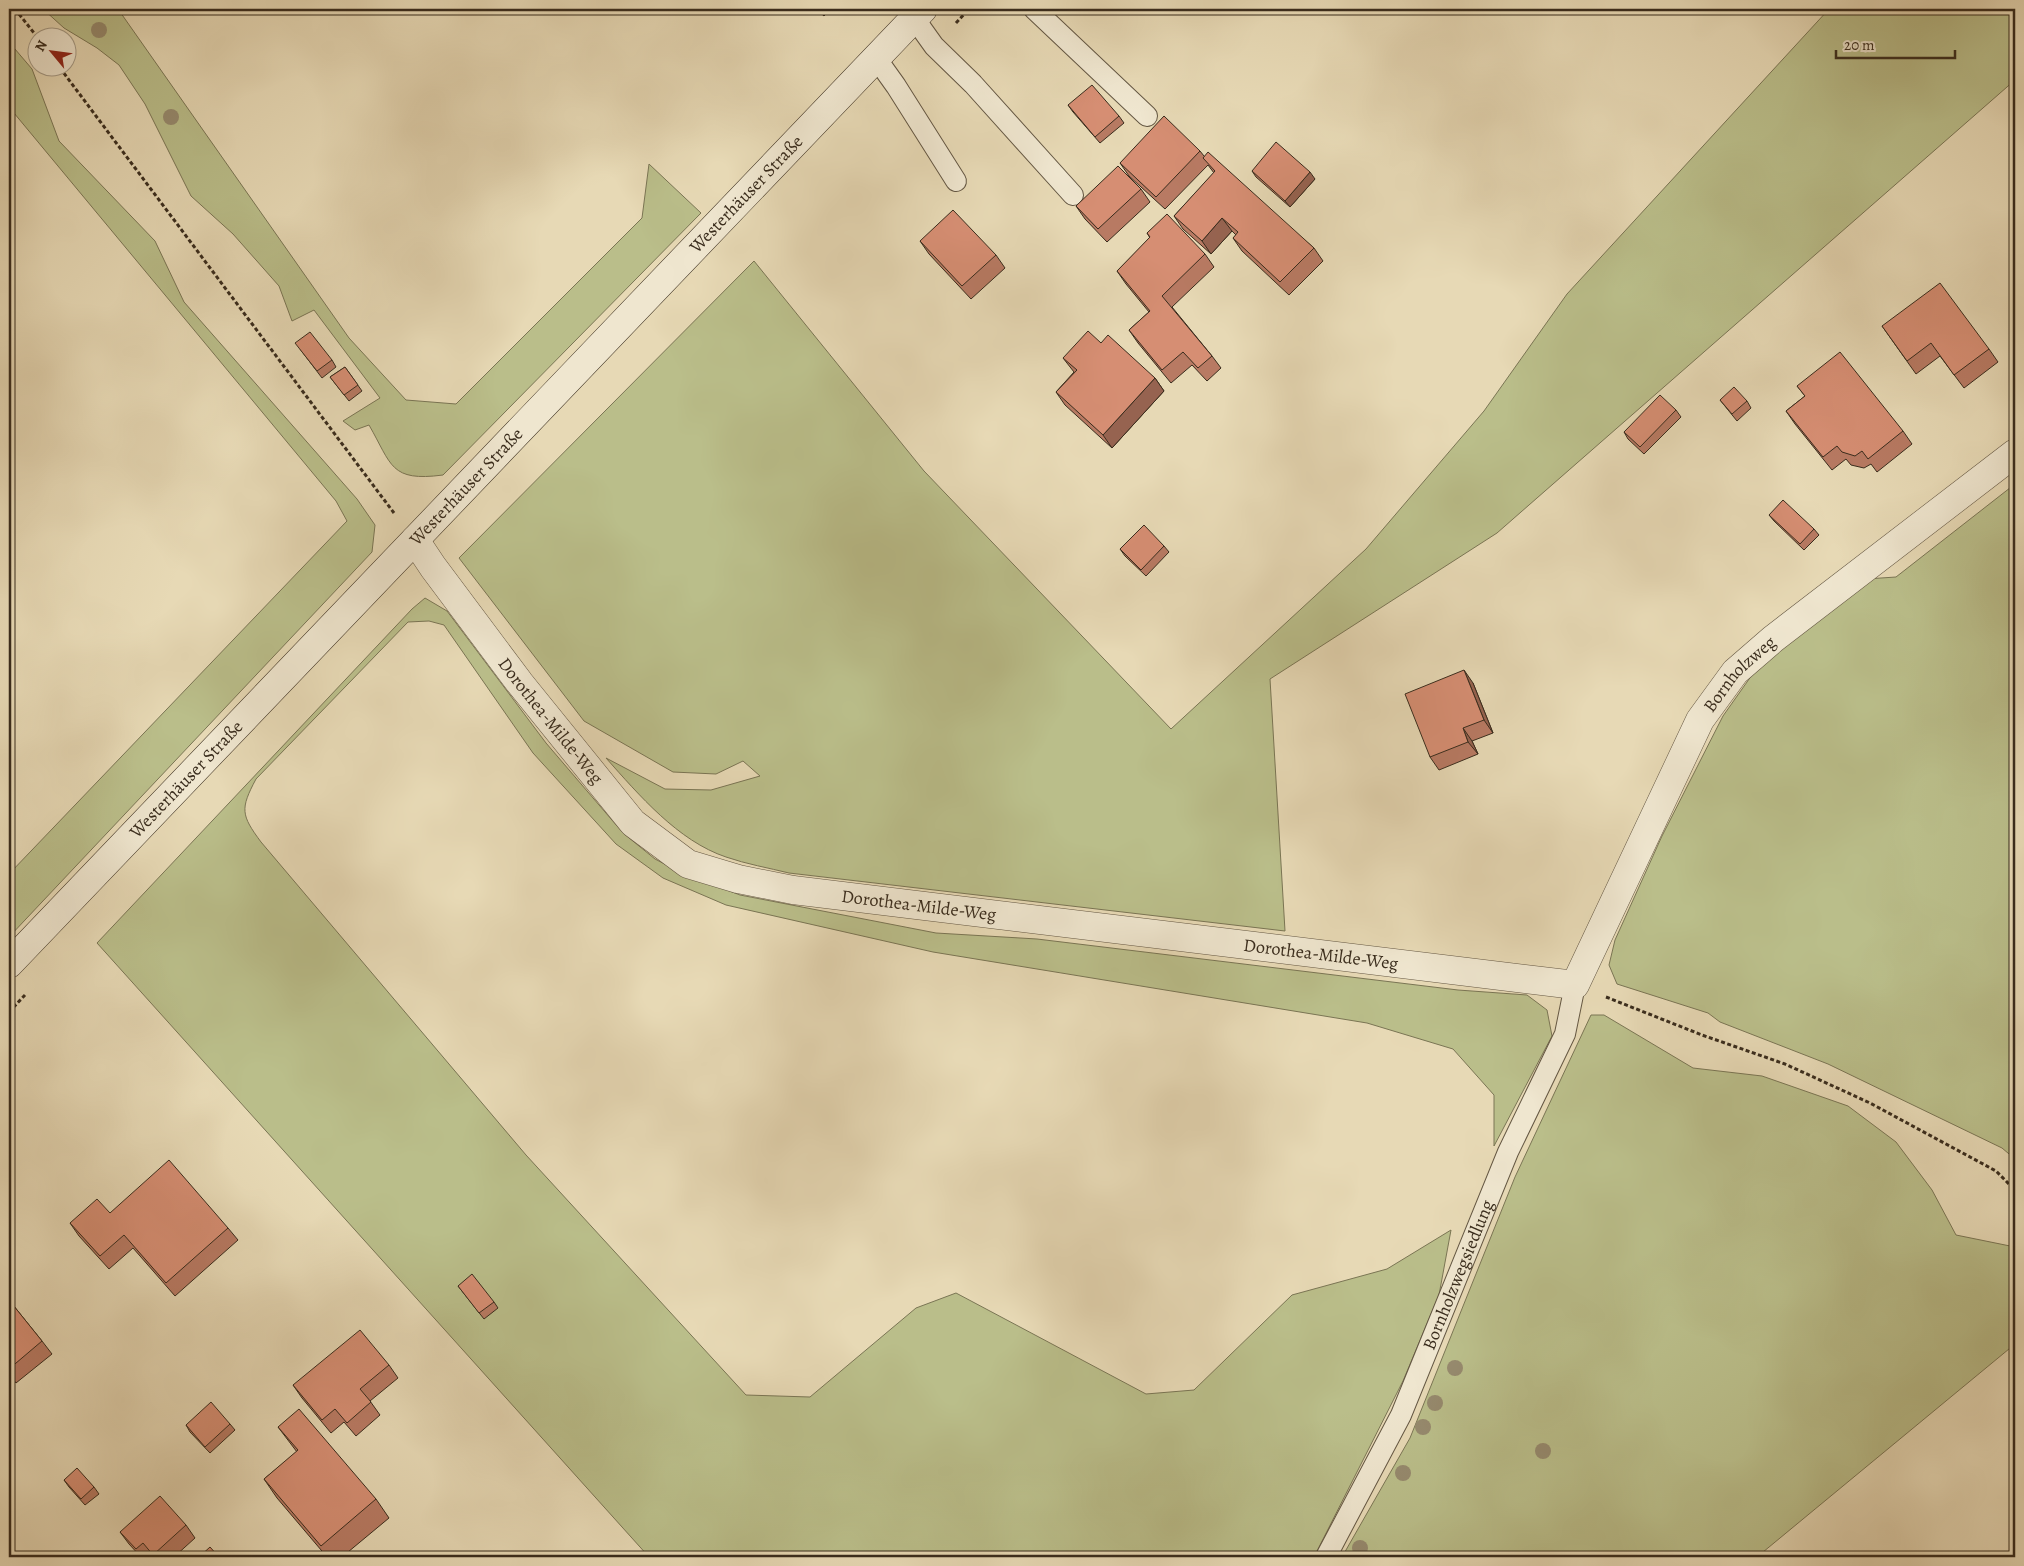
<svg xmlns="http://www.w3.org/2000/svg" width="2024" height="1566" viewBox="0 0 2024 1566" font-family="Alegreya,serif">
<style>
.green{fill:#babe8a;stroke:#7a7554}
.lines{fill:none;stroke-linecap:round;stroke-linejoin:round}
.service-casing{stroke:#645743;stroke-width:22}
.minor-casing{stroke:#645743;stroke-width:29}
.secondary-casing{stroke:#392c1d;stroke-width:29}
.path{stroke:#392c1d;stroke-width:3;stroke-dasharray:4 2.5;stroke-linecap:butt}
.service{stroke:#efe6cf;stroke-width:20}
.minor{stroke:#efe6cf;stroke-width:28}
.secondary{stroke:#efe6cf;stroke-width:28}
.tree{fill:#968a6e}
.wall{fill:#b87a63;stroke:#392c1d}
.shaded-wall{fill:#966350;stroke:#392c1d}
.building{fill:#d68e73;stroke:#392c1d}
.labels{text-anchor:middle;stroke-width:4.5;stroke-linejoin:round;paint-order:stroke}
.street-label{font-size:18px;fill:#392c1d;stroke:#efe6cf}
</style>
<rect width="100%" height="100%" fill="#e7d9b5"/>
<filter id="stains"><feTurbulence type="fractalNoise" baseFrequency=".004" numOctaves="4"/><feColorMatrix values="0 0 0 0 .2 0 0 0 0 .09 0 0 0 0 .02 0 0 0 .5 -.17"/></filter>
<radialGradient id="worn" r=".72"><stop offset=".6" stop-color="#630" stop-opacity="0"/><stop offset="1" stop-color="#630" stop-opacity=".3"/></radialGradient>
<!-- green -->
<path class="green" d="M43,9h75l231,329 57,62 50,4 186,-186 7,-54 52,49 -258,262c-53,7 -51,-10 -74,-50l-14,5 -12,-9 37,-23 -66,-88 -22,11 -13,-35 -46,-52 -42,-38 -46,-92 -26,-39 -22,-17 -33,-20z
M1829,9h186v71l-518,453 -227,146 15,252 -496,-58c-20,-5 -43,-9 -63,-16 -48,-16 -87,-62 -120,-99l59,31 46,1 49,-14 -17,-15 -27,13 -43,-2 -89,-51 -125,-163 295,-297 170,210 247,258 195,-180 118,-138 83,-117z
M9,42l23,27 27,72 96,100 29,61 173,197 18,26 -3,27 -363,385v-63l338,-353 -11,-20 -327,-394z
M2015,484v675l-13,-11 -174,-84 -108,-42 -12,-9 -91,-29 -8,-19 6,-25 47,-104 61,-120 36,-51 107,-86 30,-2z
M425,598l22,13 99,132 77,90 32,26 23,12 62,24 196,38 101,6 421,51 69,5 20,15 5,26 -58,110v-51l-41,-46 -86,-26 -434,-71 -207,-47 -63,-27 -47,-34 -83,-91 -89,-128 -15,-4 -21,1 -152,157c-16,30 -15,36 5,63l265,313 220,240 64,2 106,-89 40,-15 190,101 48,-4 98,-95 95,-26 64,-39 -12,65 -36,86 -89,176h-665l-552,-614 315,-334z
M1591,1015h13l89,53 69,8 86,30 48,36 36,48 24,45 59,12v97l-258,213h-415l68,-119 105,-261z"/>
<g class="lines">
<!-- service casing -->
<g class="service-casing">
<g id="service">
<path d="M1034,9l113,107"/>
<path d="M914,18l20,28 39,38 100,111"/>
<path d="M876,58l20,28 60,95"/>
<path id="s1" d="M1326,1557l75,-142 107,-263 57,-118 10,-49"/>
</g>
</g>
<!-- minor casing -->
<g class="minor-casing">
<g id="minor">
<path id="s2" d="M415,540l18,27 86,115 114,141 55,41 50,15 55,11 782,95 125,-265 35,-48 38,-33 242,-186"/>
</g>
</g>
<!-- secondary casing -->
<g class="secondary-casing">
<g id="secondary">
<path id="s3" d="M9,964l914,-955"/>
</g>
</g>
<!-- path -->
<path class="path" d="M15,9l23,29
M956,23l13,-14
M60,68l334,445
M1606,997l96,38 83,29 85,39 126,68 19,19
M9,1012l16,-17"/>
<!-- service -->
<use href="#service" class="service"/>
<!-- minor -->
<use href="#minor" class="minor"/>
<!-- secondary -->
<use href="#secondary" class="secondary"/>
</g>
<!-- trees -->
<g class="tree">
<circle cx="99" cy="30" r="8"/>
<circle cx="171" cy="117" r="8"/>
<circle cx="1455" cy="1368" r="8"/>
<circle cx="1435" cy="1403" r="8"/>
<circle cx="1423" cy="1427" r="8"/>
<circle cx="1543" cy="1451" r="8"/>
<circle cx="1403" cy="1473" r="8"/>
<circle cx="1360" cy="1548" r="8"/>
</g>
<!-- wall -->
<path class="wall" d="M816,9h15l-7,7z
M1068,105l51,11 5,7 -24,20 -27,-31z
M1200,151l4,5 110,92 9,13 -34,34 -47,-44 -9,-13 3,-3 -4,-4 -21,23 -28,-25 -9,-13 40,-43 -6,-8 -43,44 -36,-33 -9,-13z
M1252,171l63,8 -25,28 -34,-30z
M1141,189l9,13 -43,40 -22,-23 -9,-13z
M1147,233l58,21 9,13 -42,40 40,49 9,12 -14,13 -15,-16 -21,18 -33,-40 -9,-13 20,-18 -23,-28 -9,-13 33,-33z
M920,241l76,14 9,13 -34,31 -42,-45z
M1882,326l107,23 9,13 -34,26 -24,-32 -24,18z
M1101,343l54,35 9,13 -52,57 -47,-43 -9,-13 18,-20 -11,-14z
M300,349l32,11 4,7 -14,11z
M345,367l17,24 -13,10 -19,-24z
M1797,386l106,45 9,13 -35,28 -6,-8 -7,4 -13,-3 -5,-6 -14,11 -37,-46 -9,-13 19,-15z
M1720,400l27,1 4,7 -14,13z
M1676,410l5,7 -37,37 -16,-15 -4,-7z
M1769,515l45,14 5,6 -15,15 -30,-29z
M1164,546l5,6 -23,24 -21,-20 -5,-7z
M1473,683l20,50 -21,8 6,13 -39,16 -9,-13z
M110,1213l118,15 10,12 -63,56 -42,-48 -24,21 -30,-33 -9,-13z
M458,1286l36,16 4,6 -14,11z
M9,1300l33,41 10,13 -36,29 -7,-9z
M389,1365l9,13 -28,23 10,14 -24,21 -12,-14 -13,11 -29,-35 -9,-13z
M230,1424l5,6 -25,23 -20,-21 -4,-7z
M278,1427l98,72 13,19 -47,39h-15l-50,-59 -13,-19 33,-27z
M64,1480l30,7 5,7 -14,11 -16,-18z
M186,1525l9,13 -21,19h-21l-1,-1 -1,1h-10l-12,-13 -9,-12z"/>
<!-- shaded-wall -->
<path class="shaded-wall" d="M819,9h12l-7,7z
M1310,172l5,7 -25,28 -5,-6z
M1222,218l10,13 -21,23 -9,-13z
M1155,378l9,13 -52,57 -9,-13z
M1464,670l9,13 20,50 -9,-13z
M1463,728l9,13 6,13 -10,-12z"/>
<!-- building -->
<path class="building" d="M1092,85l27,31 -24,21 -27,-32z
M1164,116l36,35 -44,46 -36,-34z
M2015,135v8l-4,-5z
M1276,142l34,30 -25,29 -33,-30z
M1208,152l106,96 -34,34 -47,-44 5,-6 -16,-14 -20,23 -28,-25 41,-45 -12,-13z
M1118,166l23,23 -43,40 -22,-23z
M953,210l43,45 -34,31 -42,-45z
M1167,214l38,40 -43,42 50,60 -14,12 -15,-16 -21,18 -33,-40 21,-19 -33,-40 33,-34 -3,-4z
M1940,283l49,66 -35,26 -23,-32 -24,18 -25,-35z
M1088,331l13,12 7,-8 47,43 -52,57 -47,-43 21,-22 -14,-12z
M310,332l22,28 -15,11 -22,-28z
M1840,352l63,79 -35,28 -6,-8 -7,5 -13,-4 -5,-6 -14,11 -37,-46 19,-15 -8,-10z
M345,367l13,18 -14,10 -14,-18z
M1734,387l13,14 -15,13 -12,-14z
M1660,395l16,15 -36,37 -16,-15z
M1783,500l31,29 -14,15 -31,-29z
M1144,525l20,21 -23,24 -21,-21z
M1464,670l20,50 -21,8 5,14 -38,15 -25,-63z
M169,1160l59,68 -62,55 -42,-48 -24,21 -30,-33 27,-24 13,14z
M472,1274l22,28 -15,11 -21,-27z
M9,1300l33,41 -33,28z
M360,1330l29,35 -29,24 11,13 -24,21 -12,-14 -13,11 -29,-35z
M211,1402l19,22 -25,23 -19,-22z
M299,1409l77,90 -55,47 -57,-67 34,-29 -20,-23z
M77,1468l17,19 -13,12 -17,-19z
M160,1496l26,29 -33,30 -10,-12 -7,6 -16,-17z
M210,1547l9,10h-20z"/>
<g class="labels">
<!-- street labels -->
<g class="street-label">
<text dy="6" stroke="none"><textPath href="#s3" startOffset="1066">Westerhäuser Straße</textPath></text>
<text dy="6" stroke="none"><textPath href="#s3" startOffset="661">Westerhäuser Straße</textPath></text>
<text dy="6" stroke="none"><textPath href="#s2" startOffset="1676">Bornholzweg</textPath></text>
<text dy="6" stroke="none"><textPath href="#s2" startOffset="226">Dorothea-Milde-Weg</textPath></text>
<text dy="6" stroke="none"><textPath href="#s3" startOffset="256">Westerhäuser Straße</textPath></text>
<text dy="6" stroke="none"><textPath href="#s2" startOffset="661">Dorothea-Milde-Weg</textPath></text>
<text dy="6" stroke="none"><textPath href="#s2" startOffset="1066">Dorothea-Milde-Weg</textPath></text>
<text dy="6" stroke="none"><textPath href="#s1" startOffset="312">Bornholzwegsiedlung</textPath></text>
</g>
</g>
<!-- margin -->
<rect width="2024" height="1566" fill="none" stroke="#e7d9b5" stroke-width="30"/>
<rect x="10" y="10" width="2004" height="1546" fill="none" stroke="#392c1d" stroke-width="2.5"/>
<rect x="15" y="15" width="1994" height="1536" fill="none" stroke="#392c1d"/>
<!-- north arrow -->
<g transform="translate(52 52) rotate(299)"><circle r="24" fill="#efe6cf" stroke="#a69c88"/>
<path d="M0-4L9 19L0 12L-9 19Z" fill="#8f2418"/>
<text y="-8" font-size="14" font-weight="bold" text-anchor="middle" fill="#392c1d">N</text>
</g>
<!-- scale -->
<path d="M1836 50v8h119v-8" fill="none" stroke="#392c1d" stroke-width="2.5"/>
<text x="1844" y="50" font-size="15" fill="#392c1d" stroke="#efe6cf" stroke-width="4" paint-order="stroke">20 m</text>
<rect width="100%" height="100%" filter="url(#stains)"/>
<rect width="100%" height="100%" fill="url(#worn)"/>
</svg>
